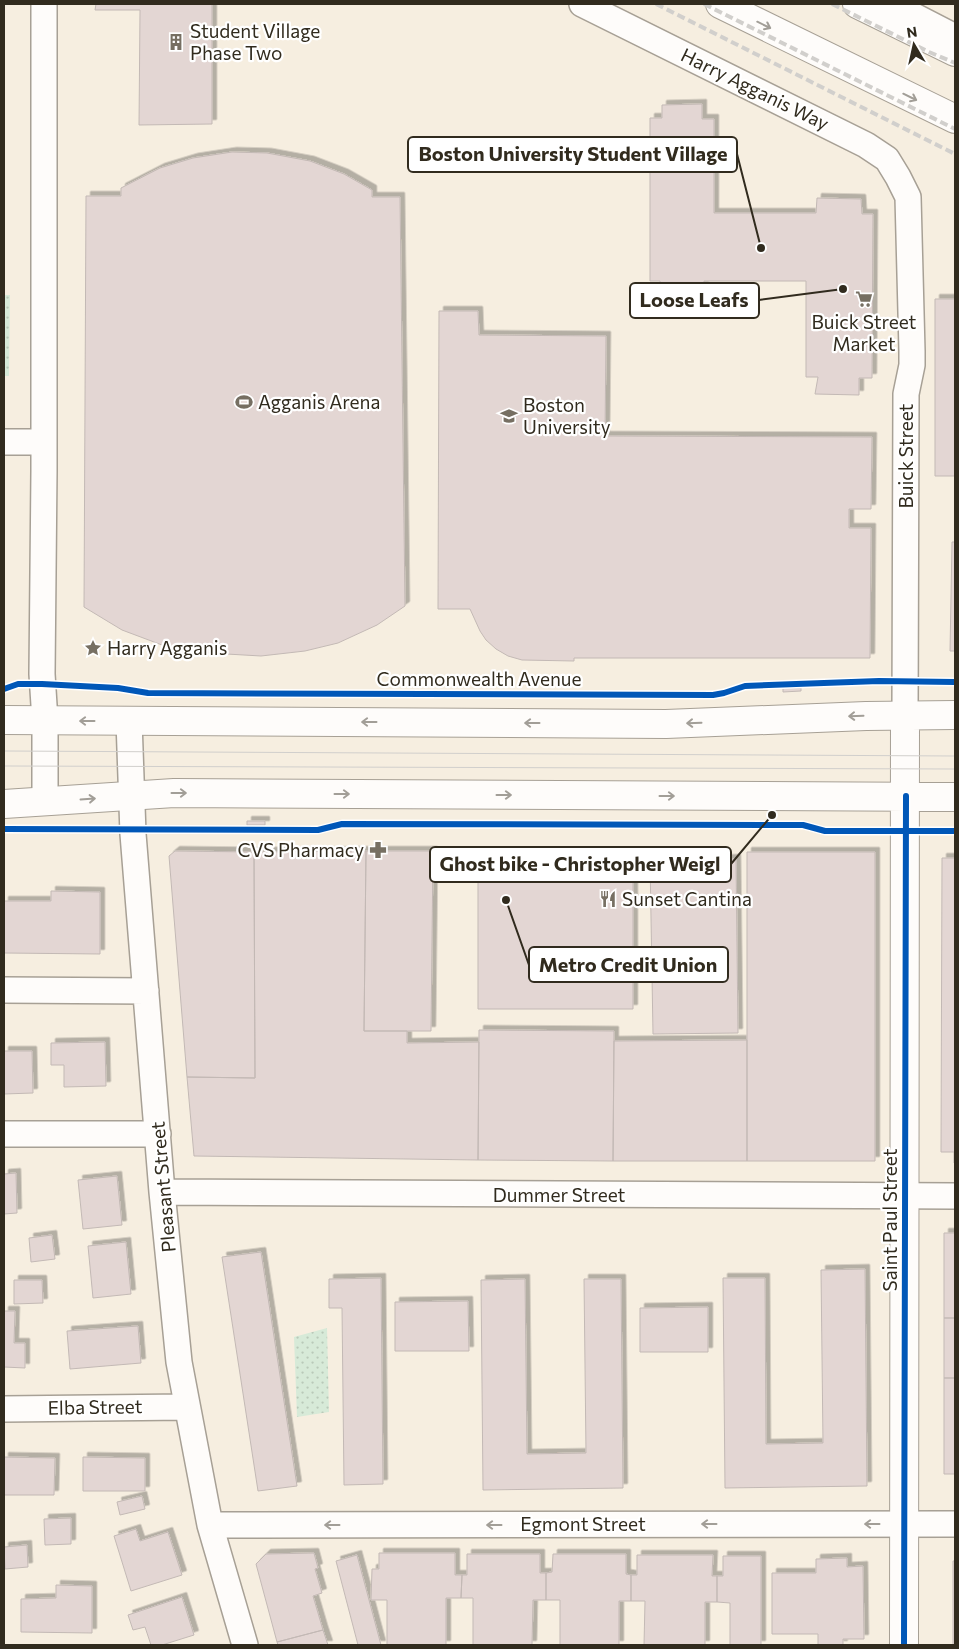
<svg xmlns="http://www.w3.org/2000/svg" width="959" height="1649" viewBox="0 0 959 1649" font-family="Commissioner,sans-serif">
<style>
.park{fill:url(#park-dots)}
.building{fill:#e3d6d3;stroke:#c3b9b5;filter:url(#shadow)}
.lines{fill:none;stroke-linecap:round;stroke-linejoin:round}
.minor-casing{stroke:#a7a095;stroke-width:28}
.major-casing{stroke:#a7a095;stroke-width:30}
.highway-casing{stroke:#a7a095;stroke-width:30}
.minor{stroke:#fefcfa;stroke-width:25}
.major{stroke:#fefcfa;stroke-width:28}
.highway{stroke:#fefcfa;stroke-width:28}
.tram{stroke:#d1cfcc;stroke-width:1}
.rail{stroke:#d1cfcc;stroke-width:4;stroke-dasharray:8 4;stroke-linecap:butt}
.cycleway-casing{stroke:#fff;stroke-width:9}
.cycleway{stroke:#0057b8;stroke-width:6}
.oneway{stroke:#a29e97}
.labels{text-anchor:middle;stroke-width:4.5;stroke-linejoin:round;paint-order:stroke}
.poi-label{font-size:19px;fill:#312b1e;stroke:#fff;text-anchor:start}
.street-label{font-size:19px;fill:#312b1e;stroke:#fff}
.leader{fill:none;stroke:#312b1e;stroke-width:2}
.callout-dot{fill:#312b1e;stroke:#fff;stroke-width:2}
.callout{fill:#fff;stroke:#312b1e;stroke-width:2}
.callout-label{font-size:20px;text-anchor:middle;font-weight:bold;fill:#312b1e}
</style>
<defs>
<pattern id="park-dots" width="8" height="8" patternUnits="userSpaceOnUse" patternTransform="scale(1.25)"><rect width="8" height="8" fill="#d7ead8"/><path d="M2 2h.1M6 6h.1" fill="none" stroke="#b9c9b9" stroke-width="1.8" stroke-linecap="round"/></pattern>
<filter id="shadow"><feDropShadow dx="4.5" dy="-4.5" stdDeviation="0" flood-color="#0004"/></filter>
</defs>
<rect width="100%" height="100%" fill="#f6eee0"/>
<!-- park -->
<path class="park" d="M4,295h6l-1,81h-5z
M327,1328l2,84 -32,5 -3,-80z"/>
<!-- building -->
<path class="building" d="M96,4h116v120l-73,1 1,-115h-45z
M702,104v15h12v94h102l1,-15 44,1 1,15h11l-1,164h-13v17l-44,-1 3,-17h-12v-96h-102v24h-45l1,-24h-10v-163h12v-13z
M232,152l35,1 43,8 34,13 28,16v7h28l5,409 -28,19 -39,18 -33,8 -44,5 -52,-3 -47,-8 -40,-15 -38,-23 2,-411h35v-8l39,-20 33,-10z
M935,299h20v177h-20z
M439,311h39l1,24 127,1 -1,100 267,1 -1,72h-22v19h22l-1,130h-296v3l-52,-1 -14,-4 -12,-7 -10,-9 -6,-9 -10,-22h-32z
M952,542h3v109h-5z
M783,688h18v3l-18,1z
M247,821h18v4h-18z
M175,851l79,1 1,226 -68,-1 -18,-221z
M366,851l-2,180h43v12l72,-1 -1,118 -284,-4 -7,-79 68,1 -1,-226z
M366,851h67l-2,180h-67z
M747,852h128v309h-128z
M478,854h155v155h-155z
M942,858h13v305h-1v-11h-13z
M736,859l2,174 -85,1 -3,-174z
M51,891l49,1v62l-96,-1v-52h47z
M479,1030l135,1 -1,130 -135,-1z
M747,1040v121h-134l1,-120z
M105,1042l1,44 -42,1v-22h-13v-22z
M4,1051h28l1,42 -29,1z
M16,1173l1,40 -13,1v-40z
M117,1176l5,49 -39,4 -5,-49z
M944,1233h11v85h-11z
M52,1235l3,24 -24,3 -2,-24z
M126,1242l5,52 -38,4 -5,-52z
M261,1252l36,234 -39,5 -36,-234z
M865,1269l2,217 -142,2 -2,-210h42l1,166 57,-1 -2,-173z
M381,1278l2,206 -39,1 -2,-177h-13v-29z
M525,1279l2,175 59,-1 -2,-174h37l2,209 -140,2 -2,-210z
M14,1280h28l1,23 -29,1z
M468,1301l1,50h-74v-49z
M708,1307v45h-68v-44z
M4,1311h11l-1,32h11v25l-21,-1z
M944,1318h11v60h-11z
M138,1326l3,37 -71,6 -3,-38z
M944,1378h11v96h-11z
M4,1457l51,1 -1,37h-50z
M83,1457l62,1v33h-62z
M142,1496l3,13 -25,6 -3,-13z
M71,1518v26l-26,1 -1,-26z
M136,1529l4,12 28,-9 14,43 -51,16 -17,-55z
M27,1545l1,22 -23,2 -1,-22z
M314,1553l4,15 -3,1 7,24 -9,3 10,34 -46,12 -21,-78 10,-10z
M379,1553h76v22h7l-1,23h-15v47h-59v-45h-16l1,-31h7z
M467,1554h73v19h6v27h-13l-1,45h-59v-47h-12l1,-23h5z
M553,1554h73v20l5,1v26h-12v44h-59v-45h-14v-27l6,-1z
M357,1555l24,90h-23l-22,-84z
M637,1555h76l-1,21h5v26h-12v43h-61l1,-44h-14v-26h6z
M723,1556h38v89h-31v-42l-13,-1v-26h6z
M847,1558v9l16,-1 1,73h-21v6h-25v-11h-46v-61h44v-14z
M953,1561h2v84h-2z
M56,1585l36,1v47l-71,-1v-33l35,-1z
M182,1597l12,38 -32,10h-11l-6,-18 -12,3 -5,-15z
M323,1630l5,15h-50l-1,-3z"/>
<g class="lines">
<!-- minor casing -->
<g class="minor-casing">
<path id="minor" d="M44,4v467l-2,203 3,47v81
M582,4l284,141 21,14 11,18 10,20 4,154v14l-6,29 -1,322
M891,4l64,33
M4,442h40
M129,721l4,113 29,358 17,170 31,163 35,120
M4,990l142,1
M4,1134h154
M162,1192l793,4
M4,1409l182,-2
M210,1525l745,-1"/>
</g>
<!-- major casing -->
<g class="major-casing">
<path id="major" d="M4,720l662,4 200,-8 89,-1
M4,804l170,-11 781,4
M904,1645l1,-929"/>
</g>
<!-- highway casing -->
<g class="highway-casing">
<path id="highway" d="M720,4l235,115
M857,4l98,48"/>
</g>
<!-- minor -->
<use href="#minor" class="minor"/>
<!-- major -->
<use href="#major" class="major"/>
<!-- highway -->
<use href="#highway" class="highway"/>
<!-- tram -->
<path class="tram" d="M4,751l951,5
M4,766l951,3"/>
<!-- rail -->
<path class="rail" d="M656,4l299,150
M704,4l251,125
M832,4l97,48 26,11"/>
<!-- cycleway casing -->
<g class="cycleway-casing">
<path id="cycleway" d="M4,689l14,-5h24l76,4 30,5 565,2 11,-2 21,-7 134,-5 76,1
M4,829l314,1 24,-6 461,1 22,6h130
M904,1645l2,-849"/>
</g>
<!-- cycleway -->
<use href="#cycleway" class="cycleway"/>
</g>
<!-- one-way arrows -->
<defs><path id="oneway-shaft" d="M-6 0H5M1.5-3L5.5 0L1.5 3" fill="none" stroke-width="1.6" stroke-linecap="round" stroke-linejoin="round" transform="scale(1.25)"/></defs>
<g class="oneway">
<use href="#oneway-shaft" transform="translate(764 25) rotate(26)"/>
<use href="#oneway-shaft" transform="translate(910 97) rotate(26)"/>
<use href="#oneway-shaft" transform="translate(856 716) rotate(178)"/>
<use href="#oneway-shaft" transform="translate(87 721) rotate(-180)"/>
<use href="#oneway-shaft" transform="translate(369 722) rotate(-180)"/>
<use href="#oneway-shaft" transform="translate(532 723) rotate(-180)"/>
<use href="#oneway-shaft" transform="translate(694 723) rotate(178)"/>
<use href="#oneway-shaft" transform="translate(179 793)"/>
<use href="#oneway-shaft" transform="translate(342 794)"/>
<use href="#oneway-shaft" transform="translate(504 795)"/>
<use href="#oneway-shaft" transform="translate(667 796)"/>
<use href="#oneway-shaft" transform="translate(88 799) rotate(-4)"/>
<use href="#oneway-shaft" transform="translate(709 1524) rotate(180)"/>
<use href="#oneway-shaft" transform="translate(872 1524) rotate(180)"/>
<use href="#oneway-shaft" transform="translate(332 1525) rotate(180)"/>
<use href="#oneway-shaft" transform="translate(494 1525) rotate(180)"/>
</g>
<!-- icons -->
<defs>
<g id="building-bare" transform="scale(1.35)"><path d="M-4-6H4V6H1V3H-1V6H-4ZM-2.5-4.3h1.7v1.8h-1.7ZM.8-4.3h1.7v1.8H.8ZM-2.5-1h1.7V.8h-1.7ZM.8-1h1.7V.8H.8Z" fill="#766f62" stroke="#fff" stroke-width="2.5" paint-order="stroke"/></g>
<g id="supermarket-bare" transform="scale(1.35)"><path d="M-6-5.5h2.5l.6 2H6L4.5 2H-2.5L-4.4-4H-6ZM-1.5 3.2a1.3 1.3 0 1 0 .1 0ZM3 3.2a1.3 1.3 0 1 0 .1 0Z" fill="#766f62" stroke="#fff" stroke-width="2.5" paint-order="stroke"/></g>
<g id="stadium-bare" transform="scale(1.35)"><path d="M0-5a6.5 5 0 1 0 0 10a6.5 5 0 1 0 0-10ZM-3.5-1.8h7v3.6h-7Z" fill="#766f62" stroke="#fff" stroke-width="2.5" paint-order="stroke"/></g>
<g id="university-bare" transform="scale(1.35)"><path d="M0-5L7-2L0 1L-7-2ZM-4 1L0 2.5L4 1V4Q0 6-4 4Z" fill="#766f62" stroke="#fff" stroke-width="2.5" paint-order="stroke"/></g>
<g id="sight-bare" transform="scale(1.35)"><path d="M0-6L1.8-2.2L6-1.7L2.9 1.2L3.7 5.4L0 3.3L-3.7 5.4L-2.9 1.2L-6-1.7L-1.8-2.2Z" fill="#766f62" stroke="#fff" stroke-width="2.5" paint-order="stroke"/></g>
<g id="pharmacy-bare" transform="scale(1.35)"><path d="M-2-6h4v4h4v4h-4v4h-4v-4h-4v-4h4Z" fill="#766f62" stroke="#fff" stroke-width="2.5" paint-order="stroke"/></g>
<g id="restaurant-bare" transform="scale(1.35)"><path d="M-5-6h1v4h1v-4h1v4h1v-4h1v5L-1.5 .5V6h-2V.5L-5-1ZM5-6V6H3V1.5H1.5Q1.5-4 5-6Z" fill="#766f62" stroke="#fff" stroke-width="2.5" paint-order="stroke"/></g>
</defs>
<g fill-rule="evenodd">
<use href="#building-bare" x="176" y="42"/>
<use href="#supermarket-bare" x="864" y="299"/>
<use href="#stadium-bare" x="244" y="402"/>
<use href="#university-bare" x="509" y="416"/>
<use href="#sight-bare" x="93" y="648"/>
<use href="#pharmacy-bare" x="378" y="850"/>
<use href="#restaurant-bare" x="608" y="899"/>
</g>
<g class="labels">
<!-- poi labels -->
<g class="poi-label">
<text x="190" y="38">Student Village<tspan x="190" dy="22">Phase Two</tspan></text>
<text x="864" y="329" text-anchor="middle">Buick Street<tspan x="864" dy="22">Market</tspan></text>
<text x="258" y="409">Agganis Arena</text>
<text x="523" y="412">Boston<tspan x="523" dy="22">University</tspan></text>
<text x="107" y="655">Harry Agganis</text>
<text x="364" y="857" text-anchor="end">CVS Pharmacy</text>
<text x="622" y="906">Sunset Cantina</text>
</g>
<!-- street labels -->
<g class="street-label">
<text transform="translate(755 89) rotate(26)" y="7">Harry Agganis Way</text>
<text transform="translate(906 456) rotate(-90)" y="7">Buick Street</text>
<text x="479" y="686">Commonwealth Avenue</text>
<text transform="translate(163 1187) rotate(-95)" y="7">Pleasant Street</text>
<text x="559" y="1202">Dummer Street</text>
<text transform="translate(890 1220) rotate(-90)" y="7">Saint Paul Street</text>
<text transform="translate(95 1407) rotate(-1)" y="7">Elba Street</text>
<text x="583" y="1531">Egmont Street</text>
</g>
</g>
<!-- callouts -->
<path class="leader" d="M761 248L737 154M843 289L759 300M772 815L731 864M506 900L529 965"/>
<g class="callout-dot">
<circle cx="761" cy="248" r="5"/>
<circle cx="843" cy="289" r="5"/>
<circle cx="772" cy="815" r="5"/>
<circle cx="506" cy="900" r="5"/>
</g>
<g class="callout">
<rect x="408" y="137" width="329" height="35" rx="5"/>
<rect x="630" y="283" width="129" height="35" rx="5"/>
<rect x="430" y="847" width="301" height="35" rx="5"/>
<rect x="529" y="947" width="199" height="35" rx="5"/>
</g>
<g class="callout-label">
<text x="573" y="161">Boston University Student Village</text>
<text x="694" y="307">Loose Leafs</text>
<text x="580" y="871">Ghost bike - Christopher Weigl</text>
<text x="628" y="972">Metro Credit Union</text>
</g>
<!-- border -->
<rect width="959" height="1649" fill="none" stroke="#312b1e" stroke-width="10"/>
<!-- north arrow -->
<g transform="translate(914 45) rotate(351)" stroke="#ffffff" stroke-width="4" paint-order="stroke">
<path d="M0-4L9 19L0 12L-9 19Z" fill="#312b1e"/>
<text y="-8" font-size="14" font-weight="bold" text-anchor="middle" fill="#312b1e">N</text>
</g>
</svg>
